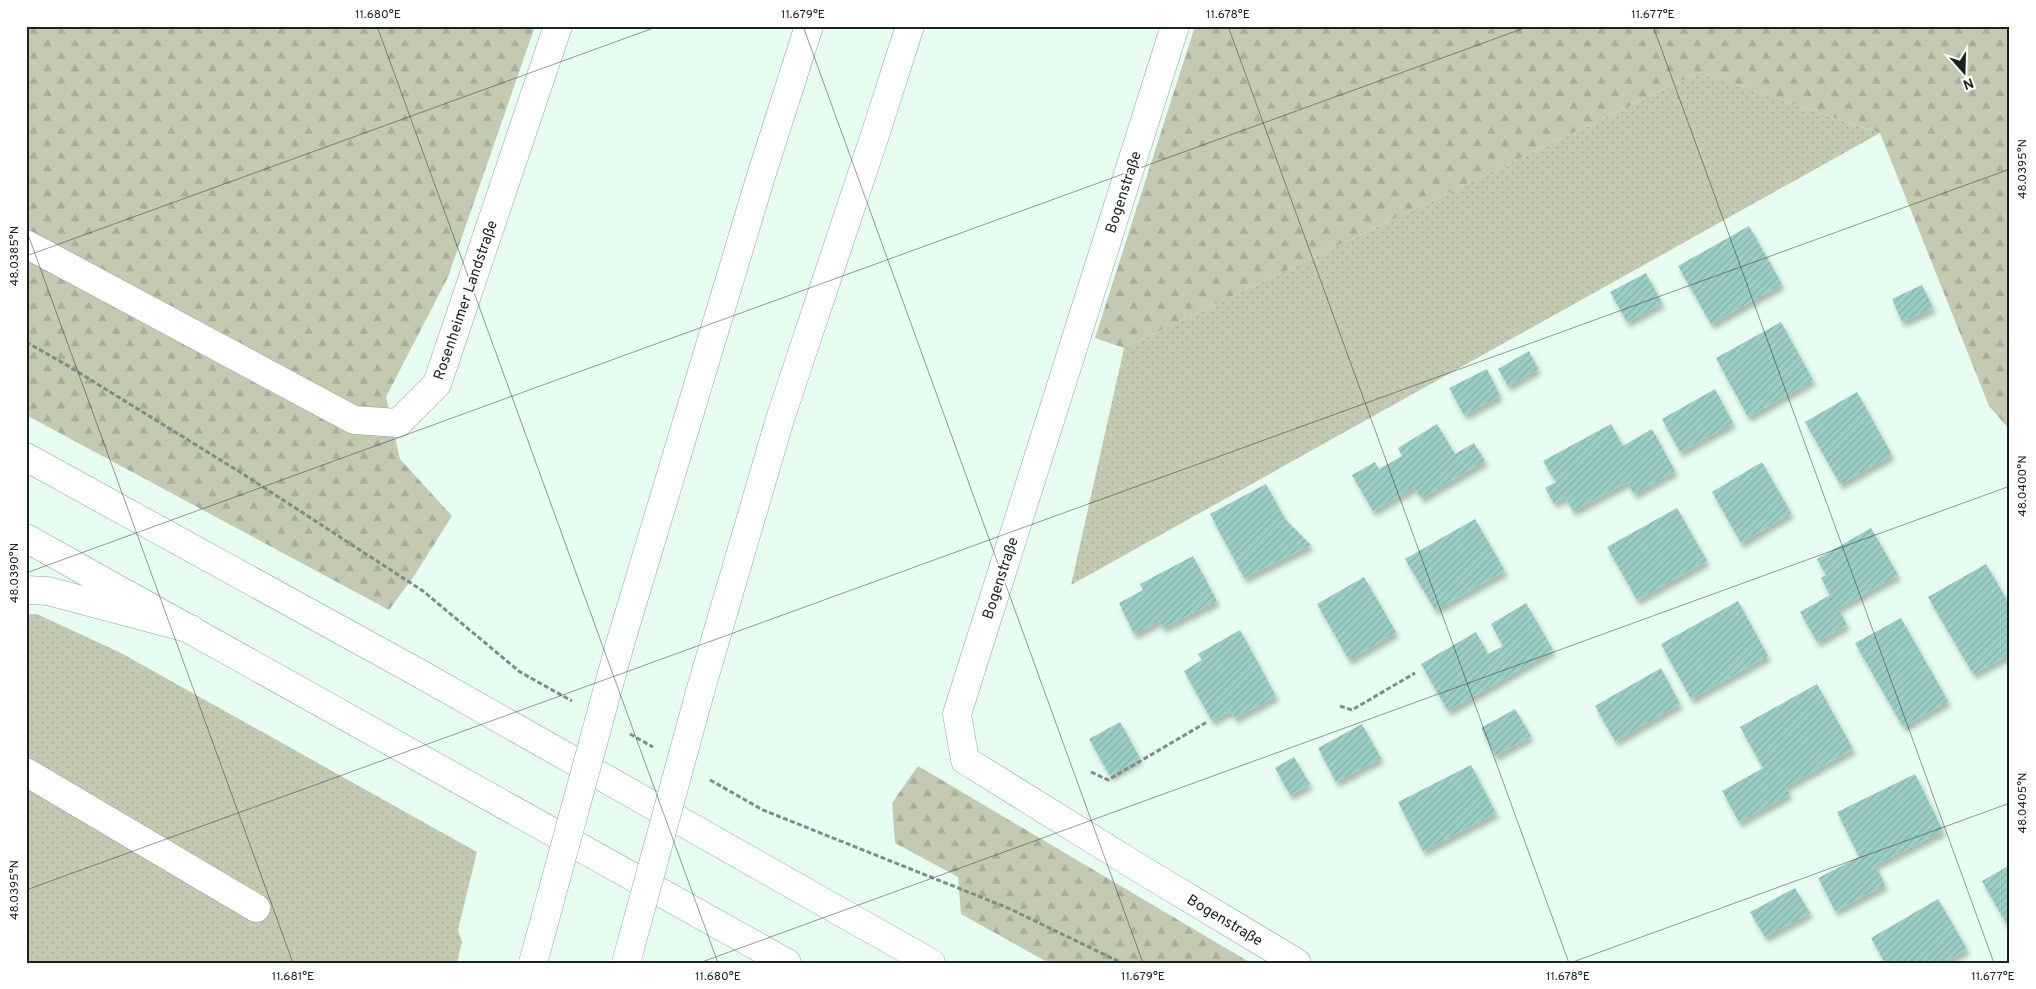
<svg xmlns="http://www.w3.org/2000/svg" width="2036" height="989" viewBox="0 0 2036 989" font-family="Overpass,sans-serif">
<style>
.grass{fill:url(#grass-dots)}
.forest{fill:url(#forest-firs)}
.building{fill:url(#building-hatch);filter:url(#shadow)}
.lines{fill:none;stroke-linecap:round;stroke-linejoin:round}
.minor-casing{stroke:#8ea398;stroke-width:29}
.major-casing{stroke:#8ea398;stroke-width:29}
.highway-casing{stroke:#8ea398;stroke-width:29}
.path{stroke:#7e8d85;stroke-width:3;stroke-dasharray:5 2.5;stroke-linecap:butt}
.minor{stroke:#fff;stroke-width:28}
.major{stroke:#fff;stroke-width:28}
.highway{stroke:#fff;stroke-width:28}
.highway-bridge-casing{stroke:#8ea398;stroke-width:29;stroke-linecap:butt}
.highway-bridge{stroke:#fff;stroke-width:28}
.ticks{fill:none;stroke:#1a221e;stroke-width:1;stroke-opacity:0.45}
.labels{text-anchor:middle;stroke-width:4;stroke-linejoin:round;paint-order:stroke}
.street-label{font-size:15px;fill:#1a221e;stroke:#fff}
.neatline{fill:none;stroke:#1a221e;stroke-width:2}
.ticks-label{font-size:12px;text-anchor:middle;fill:#1a221e}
</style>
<defs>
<pattern id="grass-dots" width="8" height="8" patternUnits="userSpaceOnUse" patternTransform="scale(1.25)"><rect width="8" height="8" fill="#c4cab2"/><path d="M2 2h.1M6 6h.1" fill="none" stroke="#a8ad99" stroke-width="1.8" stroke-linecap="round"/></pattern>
<pattern id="forest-firs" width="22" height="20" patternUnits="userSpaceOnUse" patternTransform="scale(1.25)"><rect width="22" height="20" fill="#c4cab2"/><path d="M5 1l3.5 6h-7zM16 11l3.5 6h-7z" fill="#a8ad99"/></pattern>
<pattern id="building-hatch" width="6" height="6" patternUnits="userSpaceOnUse" patternTransform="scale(1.25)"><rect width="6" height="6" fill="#9bcec6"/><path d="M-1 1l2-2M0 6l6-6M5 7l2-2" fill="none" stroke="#85b1aa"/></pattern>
<filter id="shadow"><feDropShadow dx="3" dy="5.5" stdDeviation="2.5" flood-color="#0004"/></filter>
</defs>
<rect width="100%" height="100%" fill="#e7fdf1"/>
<!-- grass -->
<path class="grass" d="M1700,72l180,61 -809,452 53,-237z
M26,614h11l84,39 356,199 -19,78 4,12 -5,21h-431z"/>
<!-- forest -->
<path class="forest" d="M26,26h509l-87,251 -62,120 14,62 52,57 -38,60 -25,34 -363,-195z
M1195,26h815v404l-21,-24 -109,-273 -180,-61 -576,276 -29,-10z
M918,766l333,197h-202l-88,-49 -3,-37 -63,-34 -3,-40z"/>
<!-- building -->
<path class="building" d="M1749,226l33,58 -71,40 -33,-58z
M1646,273l16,30 -35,19 -17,-30z
M1922,285l11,23 -31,14 -10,-23z
M1781,322l32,58 -65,37 -32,-59z
M1529,351l9,18 -30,17 -10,-17z
M1487,369l13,27 -36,19 -15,-27z
M1715,389l18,34 -53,29 -18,-33z
M1857,392l35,63 -52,29 -35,-62z
M1437,424l18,30 19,-11 11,18 -64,37 -7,-11 -41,24 -21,-36 23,-13 4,7 23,-13 -4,-8z
M1611,424l12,22 29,-17 23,42 -41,23 -7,-12 -54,29 -8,-14 -11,6 -9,-15 11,-6 -13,-21z
M1762,462l29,51 -50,30 -29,-51z
M1266,484l19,35 26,26 -67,33 -34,-64z
M1677,508l30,53 -70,39 -30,-53z
M1475,519l30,52 -70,39 -30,-51z
M1871,528l27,47 -60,33 9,17 -30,17 -17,-30 30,-17 -9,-17 5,-3 -9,-16z
M1193,556l24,45 -54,27 -4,-7 -25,13 -15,-31 24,-13 -3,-6z
M1986,564l24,41v49l-37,20 -45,-77z
M1364,577l32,55 -47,28 -32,-56z
M1738,601l30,55 -77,43 -30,-55z
M1526,603l27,47 -105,61 -27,-47 55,-32 12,22 15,-8 -12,-22z
M1901,618l47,83 -45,26 -48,-84z
M1240,630l36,66 -41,22 -5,-7 -18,10 -28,-50 18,-11 -4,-6z
M1661,668l19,36 -65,37 -20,-35z
M1817,684l36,65 -68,38 5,7 -51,28 -17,-31 41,-23 -23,-41z
M1515,709l16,27 -36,20 -14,-28z
M1120,722l20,36 -30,18 -21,-37z
M1362,724l19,34 -45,24 -18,-34z
M1294,757l16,27 -20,11 -15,-27z
M1471,765l25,48 -73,38 -25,-49z
M1915,774l28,57 -68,34 10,20 -50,26 -17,-33 41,-21 -22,-45z
M2010,865v65l-28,-49z
M1795,888l15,25 -45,24 -15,-25z
M1938,899l29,50 -24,14h-58l-14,-25z"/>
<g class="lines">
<!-- minor casing -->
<g class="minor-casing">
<path id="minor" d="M1175,26l-218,688 8,46 174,108 158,95
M26,244l328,176 44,3 39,-39 121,-358
M26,772l230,136"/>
</g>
<!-- major casing -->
<g class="major-casing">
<path id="major" d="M26,457l391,215 514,291
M26,538l761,425"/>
</g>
<!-- highway casing -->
<g class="highway-casing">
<path id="highway" d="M26,590l22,1 143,38
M620,644l141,-468 48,-150
M700,692l80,-273 96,-287 34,-106"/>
</g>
<!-- path -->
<path class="path" d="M26,342l39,22 178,110 180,117 97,81 52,29
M1340,706l12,4 63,-37
M630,734l23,13
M1091,772l17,8 99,-58
M710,780l53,30 245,98 114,55"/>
<!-- minor -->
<use href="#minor" class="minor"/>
<!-- major -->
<use href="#major" class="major"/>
<!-- highway -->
<use href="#highway" class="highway"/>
<!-- highway-bridge casing -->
<g class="highway-bridge-casing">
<path id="highway-bridge" d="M533,963l87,-319
M626,963l74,-271"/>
</g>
<!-- highway-bridge -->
<use href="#highway-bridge" class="highway-bridge"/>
</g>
<!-- ticks -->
<path class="ticks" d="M377,26l341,937M803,26l340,937M1228,26l341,937M1653,26l341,937M26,229l267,734M26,256l633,-230M26,573l1504,-547M26,890l1984,-721M699,963l1311,-477M1570,963l440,-160"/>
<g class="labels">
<!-- street labels -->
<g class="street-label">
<text transform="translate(1123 192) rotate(-72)" y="5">Bogenstraße</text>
<text transform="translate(465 300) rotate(-71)" y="5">Rosenheimer Landstraße</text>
<text transform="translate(1000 578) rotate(-72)" y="5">Bogenstraße</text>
<text transform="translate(1225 920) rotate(31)" y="5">Bogenstraße</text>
</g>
</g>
<!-- border -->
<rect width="2036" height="989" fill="none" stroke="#ffffff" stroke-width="55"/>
<!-- north arrow -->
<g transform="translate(1964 72) rotate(160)" stroke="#ffffff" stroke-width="4" paint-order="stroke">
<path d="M0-4L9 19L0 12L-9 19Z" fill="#1a221e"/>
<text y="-8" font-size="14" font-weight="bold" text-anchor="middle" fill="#1a221e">N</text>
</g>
<rect x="28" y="28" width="1980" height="934" class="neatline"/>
<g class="ticks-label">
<text x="378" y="18">11.680°E</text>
<text x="803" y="18">11.679°E</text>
<text x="1228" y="18">11.678°E</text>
<text x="1653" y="18">11.677°E</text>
<text transform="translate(2022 169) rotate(-90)" y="4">48.0395°N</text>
<text transform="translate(14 256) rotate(-90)" y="4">48.0385°N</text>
<text transform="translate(2022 486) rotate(-90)" y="4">48.0400°N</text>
<text transform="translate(14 573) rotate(-90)" y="4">48.0390°N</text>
<text transform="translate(2022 803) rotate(-90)" y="4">48.0405°N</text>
<text transform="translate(14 890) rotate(-90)" y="4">48.0395°N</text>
<text x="293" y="980">11.681°E</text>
<text x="718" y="980">11.680°E</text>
<text x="1143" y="980">11.679°E</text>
<text x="1568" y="980">11.678°E</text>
<text x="1993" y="980">11.677°E</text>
</g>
</svg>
